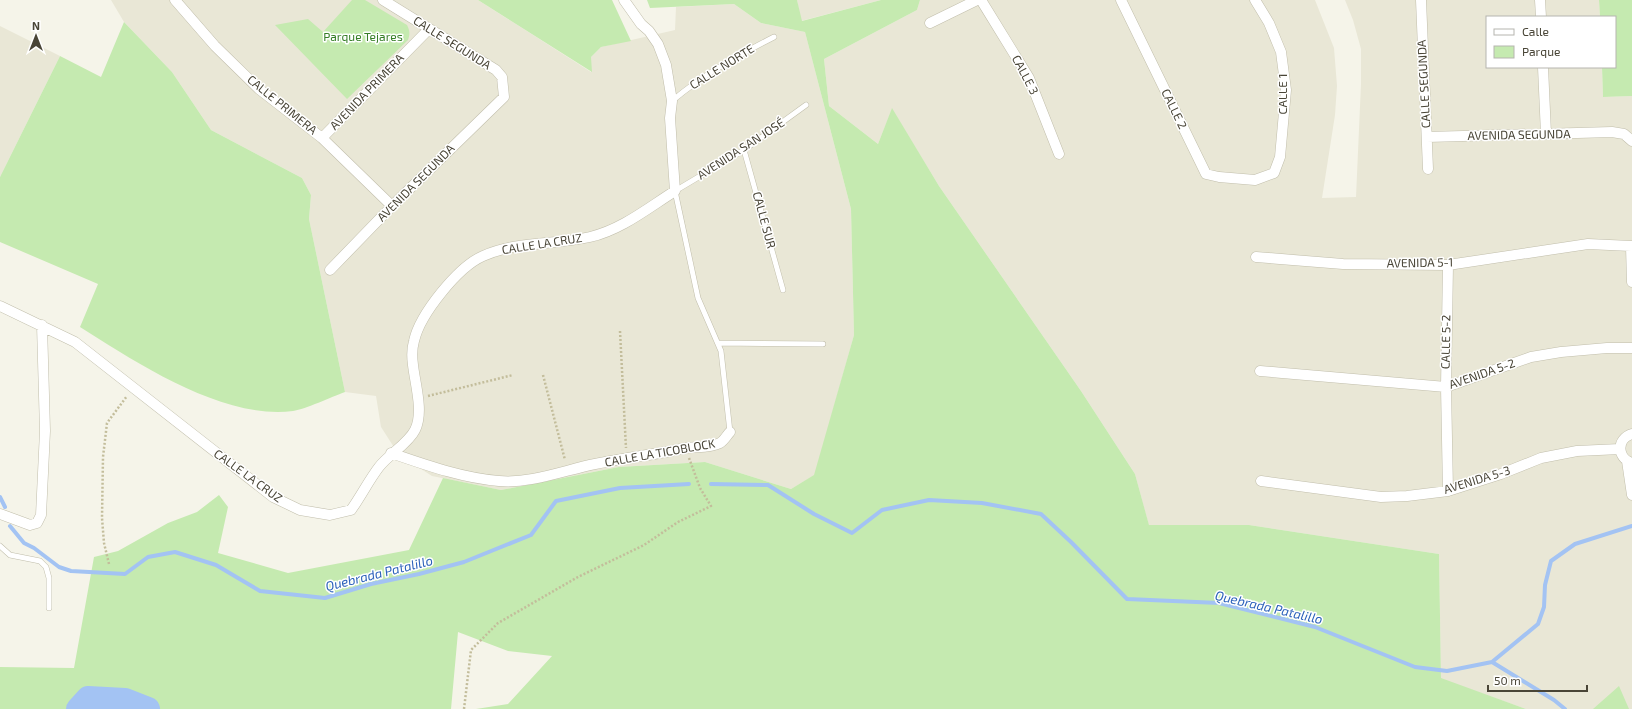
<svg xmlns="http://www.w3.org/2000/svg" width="1632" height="709" viewBox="0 0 1632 709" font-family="'Exo 2',sans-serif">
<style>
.residential{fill:#e9e7d6}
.green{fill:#c5eab0}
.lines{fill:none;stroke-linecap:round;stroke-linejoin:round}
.stream{stroke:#a3c3f3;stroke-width:4}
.river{stroke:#a3c3f3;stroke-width:24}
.service-casing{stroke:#c1beab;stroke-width:6}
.minor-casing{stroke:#c1beab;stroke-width:11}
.path{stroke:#c3bd9b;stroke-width:2.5;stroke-dasharray:2 2;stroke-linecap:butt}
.service{stroke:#fff;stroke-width:5}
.minor{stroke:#fff;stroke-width:10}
.labels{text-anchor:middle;stroke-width:3;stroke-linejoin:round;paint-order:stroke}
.park-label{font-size:12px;fill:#367e27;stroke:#fff}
.street-label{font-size:12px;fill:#494537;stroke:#fff}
.water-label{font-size:13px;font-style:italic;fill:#2b61ba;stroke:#fff}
</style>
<rect width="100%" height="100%" fill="#f5f4e9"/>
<!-- residential -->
<path class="residential" d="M111,0h367l113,72v-15l10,-10 74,-17 1,-23 58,-3 27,19 44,9 46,177 3,126 -39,140 -24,14 -86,-27 -86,5 -118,23 -69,-14 -33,-21 -18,-28 -5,-31 -31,-4 -36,-173 2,-24 -9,-17 -91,-48 -39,-58 -48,-50z
M797,0h84l-80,21z
M920,0h395l19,48 3,38 -2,29 -13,83 34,-1 5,-113v-35l-8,-29 -8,-20h254l1,17h-113v50h115l1,30 29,-1v613h-106l-85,-30 -2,-125 -190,-29 -100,1 -14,-52 -54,-83 -142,-205 -47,-77 -14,35 -49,-38 -5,-47 93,-49z
M0,26l60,30 -60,121z"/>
<!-- green -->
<path class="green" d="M352,0h13l42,25c3,6 3,9 1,15l-61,59 -72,-74 33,-6 15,13z
M478,0h134l19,41 -30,6 -10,10 1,15z
M647,0h150l5,21 79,-21h39l-3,10 -93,49 5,47 49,38 14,-36 47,78 142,205 54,83 14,51h100l190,29 2,124 85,31h-1050l32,-5 44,-48 -44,-5 -50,-19 -7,77h-451v-42l74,1 20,-111 24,-6 50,-28 29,-11 22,-17 9,12 -10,46 70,20 121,-23 34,-72 58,12 118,-23 86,-5 86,27 23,-14 40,-140 -3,-126 -46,-177 -44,-9 -27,-19 -84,4z
M1599,0h33v96l-29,1 -1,-30h13v-50h-15z
M124,22l48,50 39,58 91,48 9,17 -2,24 36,173c-14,5 -39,17 -52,19 -70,9 -156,-48 -213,-84l18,-43 -98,-42v-65l60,-121 41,21z
M1619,686l10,23h-36z"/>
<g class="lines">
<!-- stream -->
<path class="stream" d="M711,484l57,1 46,29 38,19 30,-23 47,-10 53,3 59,11 30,28 56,57 92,4 96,24 100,40 32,4 45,-9 46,-38 6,-17 1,-22 6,-24 24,-17 57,-18
M0,497l5,10
M10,526l14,17 10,5 25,19 12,4 54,3 23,-17 27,-5 41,13 44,26 65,7 46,-14 48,-10 45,-12 67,-27 25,-34 64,-13 69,-4
M1492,662l62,38 11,9"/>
<!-- river -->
<path class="river" d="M78,709l10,-11 37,2 23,9"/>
<!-- service casing -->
<g class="service-casing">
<path id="service" d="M672,101c32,-27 65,-45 102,-64
M744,150l39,140
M718,343l105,1
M730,432l-9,-81 -23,-53 -23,-107 69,-41 62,-45
M0,546l10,9 30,6 6,6 3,11v30"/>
</g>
<!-- minor casing -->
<g class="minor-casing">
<path id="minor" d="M175,0l40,46 44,43 63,49 70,68
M981,0l48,78 30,76
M1121,0l85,174 13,3 36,3 19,-7 6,-16 6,-67 -5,-38 -12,-29 -14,-23
M1421,0l7,169
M1540,0l1,17
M930,23l47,-23
M1543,67l3,67
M1427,137l185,-5 12,2 8,7
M322,138l107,-109
M1256,257l87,7 105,1 140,-21 43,2 1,36
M1448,265l-2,122 2,104
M330,270l62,-64 112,-109 -2,-20 -6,-7 -113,-70
M0,306l75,36 198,155 27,13 30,5 21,-5c10,-14 18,-30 28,-43 10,-13 29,-23 36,-37 9,-18 0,-46 -2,-65 -1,-7 -1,-17 1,-24 6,-27 44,-74 69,-85 33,-15 72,-11 107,-19 31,-7 58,-29 85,-46l-5,-73 2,-17 -6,-36 -8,-21 -9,-13 -8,-7 -17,-24
M1260,371l186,16 85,-30 30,-5 46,-4h25
M1632,434c-16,5 -15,24 0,29
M391,453c35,12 71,25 108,28 31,3 66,-11 96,-17 28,-6 58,-9 86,-15 13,-3 27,0 39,-6 4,-2 7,-8 10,-11
M1627,461l5,34
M1261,481l120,16 26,-1 41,-5 53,-17 40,-16 36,-7 43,-2
M0,514l30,11 7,-2 4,-8 4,-84 -3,-106"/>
</g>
<!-- path -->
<path class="path" d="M620,331l6,117
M543,375l22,85
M428,396l85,-21
M109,564l-5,-21 -2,-25 1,-61 4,-34 20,-27
M464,709l7,-59 27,-27 80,-46 66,-32 34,-23 33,-16 -11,-18 -11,-30"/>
<!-- service -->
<use href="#service" class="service"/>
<!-- minor -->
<use href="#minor" class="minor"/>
</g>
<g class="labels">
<!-- park labels -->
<g class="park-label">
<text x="363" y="41">Parque Tejares</text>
</g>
<!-- street labels -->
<g class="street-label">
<text transform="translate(452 43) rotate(32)" y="4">CALLE SEGUNDA</text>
<text transform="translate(722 67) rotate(-32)" y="4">CALLE NORTE</text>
<text transform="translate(1025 75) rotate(62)" y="4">CALLE 3</text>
<text transform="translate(1424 84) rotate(-93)" y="4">CALLE SEGUNDA</text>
<text transform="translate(367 92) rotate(-46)" y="4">AVENIDA PRIMERA</text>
<text transform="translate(1283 94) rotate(-90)" y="4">CALLE 1</text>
<text transform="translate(282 105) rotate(39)" y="4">CALLE PRIMERA</text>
<text transform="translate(1174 109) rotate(64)" y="4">CALLE 2</text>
<text transform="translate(1519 135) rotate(-1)" y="4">AVENIDA SEGUNDA</text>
<text transform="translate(741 149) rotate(-33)" y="4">AVENIDA SAN JOSÉ</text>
<text transform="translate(416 183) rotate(-45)" y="4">AVENIDA SEGUNDA</text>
<text transform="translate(764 220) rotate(75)" y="4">CALLE SUR</text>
<text transform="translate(542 244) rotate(-9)" y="4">CALLE LA CRUZ</text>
<text transform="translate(1420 263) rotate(-1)" y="4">AVENIDA 5-1</text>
<text transform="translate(1446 342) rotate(-89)" y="4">CALLE 5-2</text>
<text transform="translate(1482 374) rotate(-19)" y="4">AVENIDA 5-2</text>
<text transform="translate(660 453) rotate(-10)" y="4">CALLE LA TICOBLOCK</text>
<text transform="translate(248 476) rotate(36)" y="4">CALLE LA CRUZ</text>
<text transform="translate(1477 480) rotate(-17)" y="4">AVENIDA 5-3</text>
</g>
<!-- water labels -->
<g class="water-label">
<text transform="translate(379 573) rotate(-14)" y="5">Quebrada Patalillo</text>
<text transform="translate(1269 607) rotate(13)" y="5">Quebrada Patalillo</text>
</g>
</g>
<!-- legend -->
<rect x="1486" y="16" width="130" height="52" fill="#ffffff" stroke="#b6b5af"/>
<rect x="1494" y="29" width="20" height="6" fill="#ffffff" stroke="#b6b5af"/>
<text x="1522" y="36" font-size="12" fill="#494537">Calle</text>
<rect x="1494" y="46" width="20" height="12" fill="#c5eab0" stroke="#b6b5af"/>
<text x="1522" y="56" font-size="12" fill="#494537">Parque</text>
<!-- north arrow -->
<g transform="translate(36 36)" stroke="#ffffff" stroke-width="3" paint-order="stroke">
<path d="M0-3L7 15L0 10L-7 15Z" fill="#494537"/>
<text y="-6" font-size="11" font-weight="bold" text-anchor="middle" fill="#494537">N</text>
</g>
<!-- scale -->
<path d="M1488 685v6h99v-6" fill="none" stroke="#494537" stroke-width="2"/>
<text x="1494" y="685" font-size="12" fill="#494537" stroke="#ffffff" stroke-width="3" paint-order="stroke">50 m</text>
</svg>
